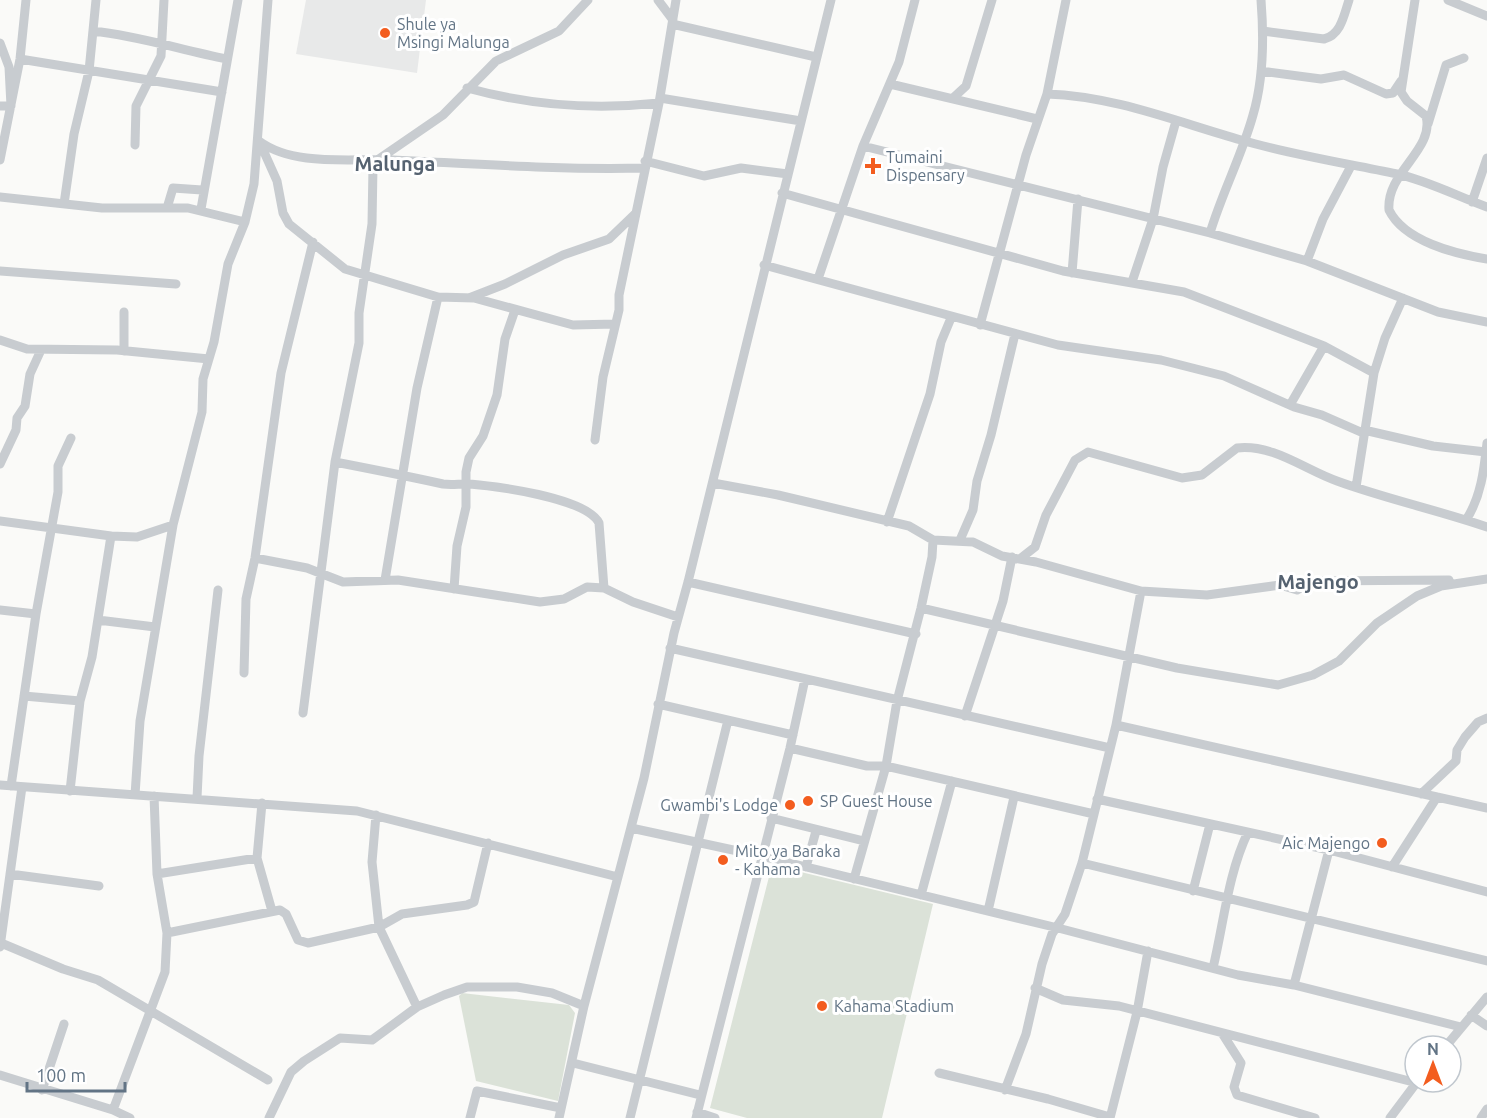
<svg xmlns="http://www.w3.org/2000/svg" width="1487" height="1118" viewBox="0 0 1487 1118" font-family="Ubuntu,sans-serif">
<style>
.built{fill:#e8e9e9}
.green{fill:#dbe2d8}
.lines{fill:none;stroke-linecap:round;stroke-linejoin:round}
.minor{stroke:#c8ccd0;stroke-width:9}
.poi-dot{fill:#f35d1f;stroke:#fff;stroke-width:2}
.labels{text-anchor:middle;stroke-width:6;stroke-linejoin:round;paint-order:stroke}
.poi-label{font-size:16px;fill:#627485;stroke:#fff;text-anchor:start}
.quarter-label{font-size:20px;font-weight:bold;fill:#556270;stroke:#fff}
</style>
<rect width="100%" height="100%" fill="#fafaf8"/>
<!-- built -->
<path class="built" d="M306,0h120l-9,73 -121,-19z"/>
<!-- green -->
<path class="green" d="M772,865l161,39 -51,214h-135l-37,-10z
M462,993l107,12 6,8 -17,88 -82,-20 -17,-85z"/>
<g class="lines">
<!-- minor -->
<path class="minor" d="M658,0l15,20
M1415,0l-14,92 6,9 19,15c9,34 -40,56 -37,94 15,31 66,44 98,49
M1448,0l39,16
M672,24l144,33
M93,31c47,5 88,19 134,28
M1263,31l61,8c17,-4 20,-24 25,-39
M0,43l9,24 2,39h-11
M20,59l202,33
M1261,71l60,8 23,-4 42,19 7,-1 8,-12
M890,84l147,35
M467,88c62,17 128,22 192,15
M1047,94c67,2 130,28 194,46 52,15 104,23 156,34 29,6 62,23 90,33
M660,98l141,23
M953,98l13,-12 26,-86
M1428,124l18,-59 18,-7
M259,141c35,26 92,17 134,19 84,4 167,10 251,8
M260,143l17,38 6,32 6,11 56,45 93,28 36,1 99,27 42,-1
M135,145l1,-39 25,-50 3,-56
M863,146l347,87 97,28 131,51 49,10
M0,160l20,-101 6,-59
M645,161l59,15 37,-8 47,6
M782,193l281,78 121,21 140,54 50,27
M0,197l102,11h86l57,14
M1472,202l15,-44
M64,204l10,-70 15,-63 7,-71
M167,208l6,-20 29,2
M201,209l37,-209
M1210,233c12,-40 32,-78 43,-118 11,-37 11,-77 8,-115
M1307,261l16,-42 28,-53
M764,265l294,80 103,15 63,16 70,31 28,8 41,18
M0,271l176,13
M1072,273l6,-74
M818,279l45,-133 36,-84 16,-62
M1132,282l21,-63 10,-52 13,-46
M469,298l36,-14 58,-29 46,-16 26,-25
M124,312v39
M980,325l46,-170 21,-61 19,-94
M0,340l27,9 90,1 92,9
M1290,405l34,-59
M1364,430l69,16 53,6
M595,440l8,-63 16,-67v-15l40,-192 17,-103
M335,462c36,7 72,14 108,22 8,1 15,0 23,0 27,1 121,14 133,39l5,65
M0,464l16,-34 1,-12 8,-12 5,-32 11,-24
M713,483l65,12 131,31 24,14 -1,17 -11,51 -24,93 -11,65 -32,113
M1356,487l18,-114 11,-35 18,-40
M1466,520c15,-23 18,-50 21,-77
M0,521l111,15 26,1 36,-12
M887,522l43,-128 11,-52 10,-24
M933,540l40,2 29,14 34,6 105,29 -25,134 -34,138 -17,51 -13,20 -10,30 -16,70 -21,56
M960,540l13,-30 4,-29 14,-46 24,-101
M255,558l52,10 36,14 55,-2 142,22 24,-3 23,-12 17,1 29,14 45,15
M1021,558l14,-11 11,-32 29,-55 13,-8 94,26 20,-3 35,-27c37,-4 68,22 100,33 49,18 101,29 150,46
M385,580l32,-192 21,-91
M688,582l228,52
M454,589l3,-43 9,-39v-35l3,-14 14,-22 14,-41 8,-56 10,-29
M1141,591l66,4 73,-10 17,5 16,-9 136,-1
M921,608l256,60 101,17 35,-10 26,-14 38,-38 40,-27 24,-10 46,-7
M0,610l36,4
M98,620l57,7
M670,648l440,100
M244,673l2,-74 9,-41 26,-185 32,-131
M24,696l56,5
M658,704l135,31
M303,713l32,-251 24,-119v-30l13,-89 1,-58 3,-5 67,-46 53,-54 63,-30 29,-31
M965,716l38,-115 9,-44
M1116,725l321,72
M790,748l77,18h19l208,48
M0,785l357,26 261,66
M11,786l25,-172 22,-122v-26l13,-28
M70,791l10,-90 12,-44 19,-121
M1421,794l35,-33 1,-11 8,-13 13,-15 9,-4
M135,795l5,-74 33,-196 29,-113 1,-33 11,-37 14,-78 17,-42 9,-38 14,-184
M197,798l2,-42 19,-166
M1097,799l232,51 158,42
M376,815l-4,47 7,65 38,80
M771,818l93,23
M631,828l130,28 297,72 180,47 56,10 167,42
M257,858l5,-55
M1082,863l405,98
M806,867l10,-36
M1392,867l45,-70 50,11
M10,874l89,12
M157,874l100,-16 15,53
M1193,891l17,-67
M921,895l31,-114
M988,911l26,-114
M167,933l113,-23 6,4 12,26 10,3 71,-16 23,-13 65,-9 7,-3 14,-59
M1,943l62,26 35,11 170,100
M0,947l22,-160
M1213,968c11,-46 15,-94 35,-136
M1294,985l35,-135
M1035,988l28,12 56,6 298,77
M1471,1015l16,11
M1222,1033l19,30 -7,24 3,8 78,23
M1446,1046l41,-49
M573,1063l127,32
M939,1073l109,26 62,18
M0,1075l113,35
M42,1090l22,-66
M697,1112l18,6
M130,1118l-17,-8 52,-138 2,-39 -10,-59 -3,-78
M269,1118l22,-46 13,-11 36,-23 32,2 45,-33 27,-12 23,-8h50l35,6 32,13
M470,1118l7,-27 84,17
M559,1118l25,-112 60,-228 30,-145 14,-51 143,-582
M630,1118l98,-398
M696,1118l94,-370 15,-69
M1110,1118l27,-106 11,-61
M1390,1118l27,-36
M1481,1118l6,-9"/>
</g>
<!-- markers -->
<g class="poi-dot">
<circle cx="385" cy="33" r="6"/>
<path d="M870 157h6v6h6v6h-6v6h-6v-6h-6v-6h6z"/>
<circle cx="808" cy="801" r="6"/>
<circle cx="790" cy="805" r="6"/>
<circle cx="1382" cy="843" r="6"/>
<circle cx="723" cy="860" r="6"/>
<circle cx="822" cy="1006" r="6"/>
</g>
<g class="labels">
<!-- poi labels -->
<g class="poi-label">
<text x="397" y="30">Shule ya<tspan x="397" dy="18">Msingi Malunga</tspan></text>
<text x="886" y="163">Tumaini<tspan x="886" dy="18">Dispensary</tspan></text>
<text x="820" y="807">SP Guest House</text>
<text x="778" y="811" text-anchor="end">Gwambi's Lodge</text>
<text x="1370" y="849" text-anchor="end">Aic Majengo</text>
<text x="735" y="857">Mito ya Baraka<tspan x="735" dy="18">- Kahama</tspan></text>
<text x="834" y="1012">Kahama Stadium</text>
</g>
<!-- quarter labels -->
<g class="quarter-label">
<text x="395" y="171">Malunga</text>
<text x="1318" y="589">Majengo</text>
</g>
</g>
<!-- north arrow -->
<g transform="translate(1433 1064)"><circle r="28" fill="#ffffff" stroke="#c0c7ce" stroke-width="1.5"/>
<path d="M0-4.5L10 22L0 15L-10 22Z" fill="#f35d1f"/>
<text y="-9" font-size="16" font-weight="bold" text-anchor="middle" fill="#627485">N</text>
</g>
<!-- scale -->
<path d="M27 1082v9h98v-9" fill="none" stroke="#627485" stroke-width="3"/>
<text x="36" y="1082" font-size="18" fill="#627485" stroke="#ffffff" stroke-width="4.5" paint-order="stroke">100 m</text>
</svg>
